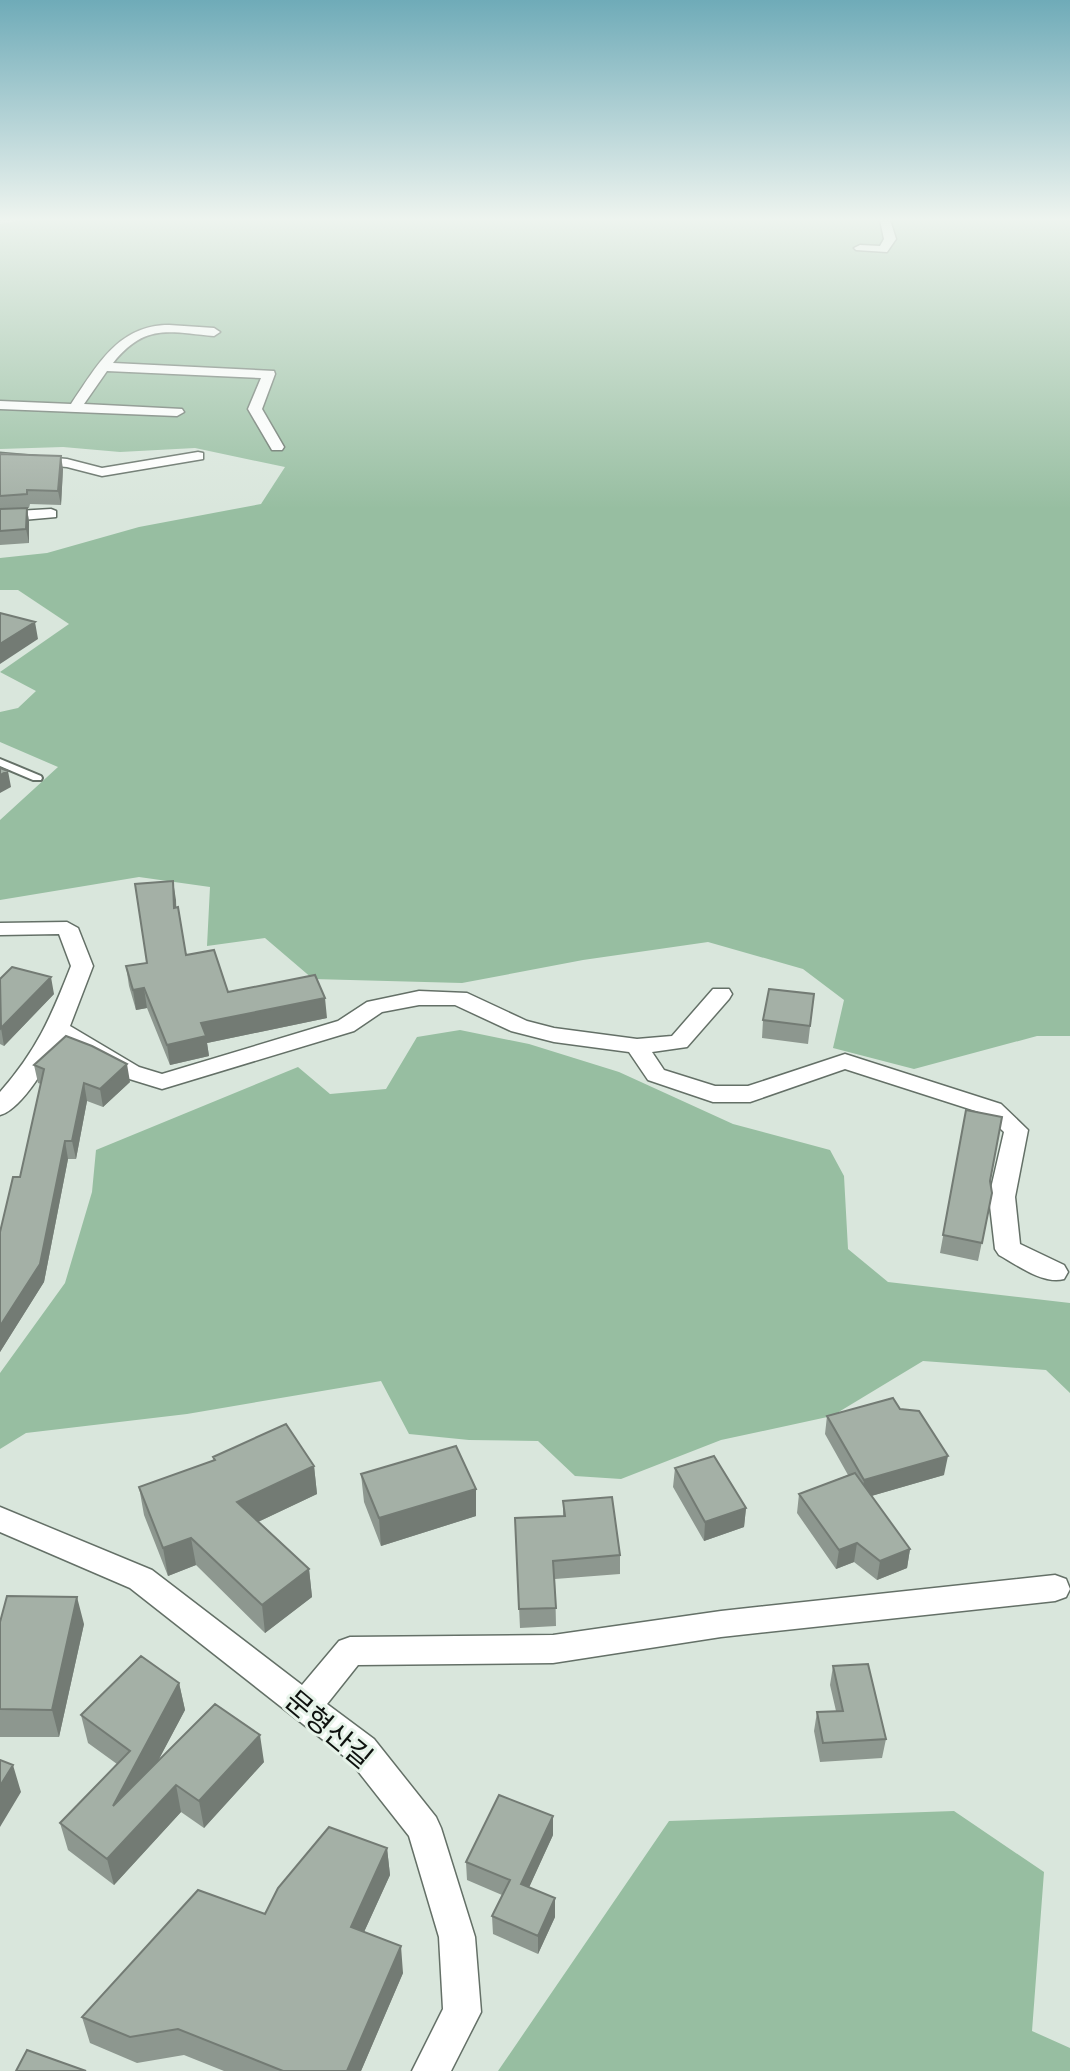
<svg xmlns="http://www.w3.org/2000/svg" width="1070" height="2071" viewBox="0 0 1070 2071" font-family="'Noto Serif','Noto Sans KR',serif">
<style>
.green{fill:#97bea1}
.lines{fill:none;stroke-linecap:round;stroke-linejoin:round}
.service-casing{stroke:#647067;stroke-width:4}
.minor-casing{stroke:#647067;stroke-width:3}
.service{fill:#fff;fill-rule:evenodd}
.minor{fill:#fff;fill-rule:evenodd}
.wall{fill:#8d978f}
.shaded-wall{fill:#737b74}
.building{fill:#a4b0a6;stroke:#737b74;stroke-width:2}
.labels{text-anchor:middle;stroke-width:6;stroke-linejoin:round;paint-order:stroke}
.near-street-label{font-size:28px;fill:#0e120f;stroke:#e6f3e9}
</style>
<rect width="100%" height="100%" fill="#d9e6dc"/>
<!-- green -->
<path class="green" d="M22,220h1048v816h-33l-123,33 -81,-21 11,-48 -41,-31 -95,-27 -125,18 -121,23 -149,-4 -48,-41 -58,8 3,-59 -71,-10 -139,23v-80l58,-53 -58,-25v-30l18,-4 18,-17 -36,-19 69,-48 -51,-34h-18v-32l47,-5 92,-26 122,-23 24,-37 -90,-19 -75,4 -57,-5 -63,2v-225z
M460,1030l69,14 90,28 114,52 97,26 14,26 4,73 40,33 182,21v90l-24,-23 -123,-9 -91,55 -111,24 -100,39 -46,-3 -37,-35 -69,-1 -60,-6 -28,-53 -194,33 -161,19 -26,16v-76l65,-90 27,-91 4,-42 202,-83 32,27 56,-5 31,-52z
M954,1811l90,61 -12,159 38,17v23h-572l171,-250z"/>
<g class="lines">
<!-- service casing -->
<g class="service-casing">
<path id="service" d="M0,759l41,17 1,2 -1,2h-8l-33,-14z"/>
</g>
<!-- minor casing -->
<g class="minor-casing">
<path id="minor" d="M880,220h10l6,19 -9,13 -31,-2 -2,-2 6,-3 20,1 4,-7z
M169,325l45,3 6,4 -6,4c-46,-4 -69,-13 -101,27l161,8 1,3 -13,35 22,38 -2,3h-10l-24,-41 13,-31 -154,-7 -23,33 98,5 2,3 -7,4 -177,-7v-8l71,3c26,-38 47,-79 98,-79z
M198,452l5,1v6l-101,17 -35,-9 -67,-6v-8l67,6 35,9z
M51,509l5,2v6l-56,5v-10z
M67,922l11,6 15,38 -23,60 69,41 23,7 176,-53 29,-19 52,-11 48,2 60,28 27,7 83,11 35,-3 41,-47h16l3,5 -3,5 -42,48 -35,5 12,18 51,16h33l97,-32 156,50 27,26 -13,67 5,47 44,21 4,7 -4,7c-20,6 -47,-14 -65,-24l-4,-6 -6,-52 15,-65 -19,-18 -140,-45 -95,33h-37l-65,-22 -19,-28 -75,-10 -43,-11 -56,-26h-36l-37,7 -28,19 -192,58 -39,-12 -61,-37c-13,20 -39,69 -62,75v-23c37,-42 51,-75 71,-126l-12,-32 -59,1v-12z
M0,1507l152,63 150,115 37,-44 11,-4 203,-2 168,-24 334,-36 11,4 4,10 -4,8 -11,4 -334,36 -168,26 -195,2 -31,39 47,35 62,78 5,11 34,109 6,75 -30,59h-39l31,-62 -4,-72 -30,-101 -59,-75 -220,-173 -130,-56z"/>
</g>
<!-- service -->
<use href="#service" class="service"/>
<!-- minor -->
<use href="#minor" class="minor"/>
</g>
<!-- wall -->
<path class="wall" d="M0,454l63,15 -2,36 -31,-1 -1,4h-2l2,14v21l-29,2z
M173,881l3,26 10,48 42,37 99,26 -120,25 2,13 -39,9 -23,-57 -11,2 -7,-24 -3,-20 21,-3z
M0,979l54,15 -50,52 -4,-2z
M814,994l-6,50 -46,-6 1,-18z
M34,1065l96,17 -27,25 -16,-6 -11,58h-8l-24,123 -44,70v-120l20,-55 21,-93 -3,-1z
M966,1110l24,71 2,12 -14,68 -38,-8z
M900,1409l44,66 -73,21 39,53 -3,19 -30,12 -23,-18 -18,7 -39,-56 2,-19 49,-19 -23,-41 2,-18z
M213,1457l101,9 3,28 -59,28 51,47 3,28 -47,36 -69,-68 -28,11 -24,-61 -5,-28 75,-26z
M675,1468l71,40 -2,19 -40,14 -31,-54z
M361,1474l115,15v27l-95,30 -17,-44z
M563,1501l57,54v19l-65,5 1,47 -36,2 -5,-110 48,-2z
M0,1622l84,2 -25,113h-59z
M833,1666l53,73 -4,19 -62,4 -6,-31 3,-19 19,-1 -6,-26z
M179,1683l6,27 -28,52h107l-60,66 -23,-16 -67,73 -46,-35 -8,-27 57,-59 -29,-21 -7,-28z
M553,1835l-24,52 26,30 -17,37 -45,-20 -1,-18 10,-21 -35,-15 -1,-18z
M387,1848l3,27 -26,57 39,41 -42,98h-137l-40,-16 -47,8 -47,-20 -8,-26 183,-103z"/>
<!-- shaded-wall -->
<path class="shaded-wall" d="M61,456l2,13 -2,36 -3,-14z
M27,508l2,14v21l-3,-14z
M35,622l3,17 -38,25v-20z
M8,771l3,16 -11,6v-18z
M173,881l3,19 1,27 -3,-19z
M51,977l3,17 -50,52 -3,-18z
M144,988l3,20 -11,2 -3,-20z
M325,998l2,20 -120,25 2,13 -39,9 -3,-20 34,-22z
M127,1064l3,18 -27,25 -3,-18z
M84,1083l3,18 -11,58 -4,-18z
M65,1141l3,18 -24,123 -44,70v-26z
M948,1456l-4,19 -83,24 3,-19z
M314,1466l3,28 -76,36 -4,-28z
M476,1489v27l-95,30 -2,-28z
M746,1508l-2,19 -40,14 1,-19z
M191,1538l5,27 -28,11 -5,-28z
M857,1543l-3,19 -18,7 3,-19z
M910,1549l-3,19 -30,12 3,-19z
M309,1569l3,28 -47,36 -3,-28z
M77,1597l7,27 -25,113 -7,-27z
M179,1683l6,27 -65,123 -7,-27z
M260,1735l4,27 -60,66 -5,-27z
M13,1765l8,27 -21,35v-41z
M176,1785l5,27 -67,73 -7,-26z
M553,1816v19l-31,68 -1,-19z
M387,1848l3,27 -36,79 -3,-27z
M555,1898v19l-17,37v-18z
M401,1946l2,27 -42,98h-14z"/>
<!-- building -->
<path class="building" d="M0,454l61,2 -3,35 -31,-1v4l-27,2z
M27,508l-1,21 -26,2v-22z
M0,613l35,9 -35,22z
M0,768l8,3 -8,4z
M173,881l1,27 4,-1 8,48 28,-5 14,42 87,-17 10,23 -124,25 5,13 -39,9 -23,-57 -11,2 -7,-24 21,-3 -12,-79z
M12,967l39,10 -50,51 -1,-49z
M769,989l45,5 -4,32 -47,-6z
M66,1036l26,10 35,18 -27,25 -16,-6 -12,58h-7l-25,123 -40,62v-94l13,-55h7l24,-108 -10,-4z
M966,1110l36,7 -12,64 2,12 -10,50 -39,-8z
M893,1398l7,11 19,2 29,45 -84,24 -37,-64z
M286,1424l28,42 -77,36 72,67 -47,36 -71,-67 -28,10 -24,-61 76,-27 -2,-3z
M456,1446l20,43 -97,29 -18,-44z
M714,1456l32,52 -41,14 -30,-54z
M855,1473l55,76 -30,12 -23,-18 -18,7 -40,-56z
M612,1497l8,58 -67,6 3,47 -37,1 -4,-91 50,-2 -2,-15z
M7,1596l70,1 -25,113 -52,-1v-87z
M141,1656l38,27 -66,123 102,-102 45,31 -61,66 -23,-16 -69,74 -47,-36 70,-72 -49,-36z
M868,1664l18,75 -63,4 -6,-31 26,-1 -10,-45z
M0,1760l13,5 -13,21z
M499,1795l54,21 -32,68 34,14 -17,38 -46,-20 18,-36 -44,-18z
M329,1827l58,21 -36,79 50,19 -54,125h-64l-105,-42 -48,8 -48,-20 116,-127 67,24 13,-26z
M27,2050l59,21h-70z"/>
<!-- sky -->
<linearGradient id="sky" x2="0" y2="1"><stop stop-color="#6fabb8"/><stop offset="0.43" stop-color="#eef4ef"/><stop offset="1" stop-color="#eef4ef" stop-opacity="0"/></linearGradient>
<rect width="1070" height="509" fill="url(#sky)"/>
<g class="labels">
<!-- near-street labels -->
<g class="near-street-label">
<text transform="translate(329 1729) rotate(40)" y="10">문형산길</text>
</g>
</g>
</svg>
